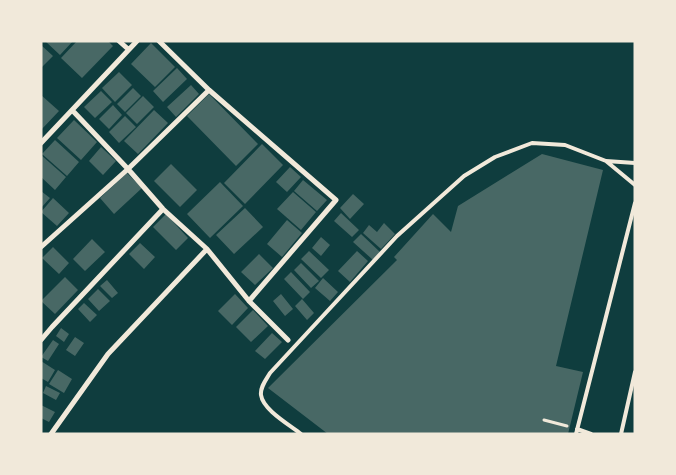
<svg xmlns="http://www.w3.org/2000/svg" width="676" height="475" viewBox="0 0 676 475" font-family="Overpass,sans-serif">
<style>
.building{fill:#486865}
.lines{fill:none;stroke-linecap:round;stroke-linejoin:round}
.path{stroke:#f1e9da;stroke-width:3}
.service{stroke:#f1e9da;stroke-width:4}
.minor{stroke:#f1e9da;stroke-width:5}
</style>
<rect width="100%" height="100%" fill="#0f3d3e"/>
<!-- building -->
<path class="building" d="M45,41h28l-13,14z
M77,41h31l5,5 -31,32 -21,-20z
M151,43l24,24 -20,20 -24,-23z
M41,45l12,11 -12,12z
M177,68l10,11 -24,23 -10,-11z
M119,72l13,13 -17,17 -13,-14z
M191,85l8,9 -23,23 -9,-10z
M133,88l8,8 -16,16 -8,-8z
M101,91l11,11 -17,16 -11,-11z
M209,94l49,50 -22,22 -49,-50z
M41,95l18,16 -18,19z
M143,96l11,11 -17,17 -11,-11z
M113,105l9,10 -13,14 -10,-10z
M154,110l14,13 -30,31 -14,-13z
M125,116l11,11 -17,16 -10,-11z
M74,120l23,22 -16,18 -24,-22z
M55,140l24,22 -12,14 -25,-22z
M262,144l21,21 -38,39 -21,-21z
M101,147l15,14 -13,14 -14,-14z
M542,154l61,16 -47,196 27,6 -15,62h-240l-60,-46 129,-128 -3,-3 39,-43 18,18 7,-26z
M41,155l25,22 -11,13 -14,-13z
M171,164l26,26 -17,17 -26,-26z
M290,167l11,10 -14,15 -11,-10z
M127,173l15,15 -28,26 -14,-16z
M303,180l24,20 -10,11 -23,-20z
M220,182l23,24 -33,32 -23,-24z
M41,191l9,7 -9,10z
M293,192l23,20 -15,18 -24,-21z
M353,194l11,10 -14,15 -10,-11z
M53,198l16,15 -12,13 -16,-14z
M245,208l18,19 -29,27 -18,-19z
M341,213l18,17 -7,7 -18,-16z
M166,214l22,24 -12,12 -23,-23z
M287,220l15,13 -20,24 -15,-13z
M384,223l11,11 -14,15 -18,-16 6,-8 8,7z
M361,234l19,18 -7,8 -20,-18z
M321,237l9,8 -9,11 -9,-8z
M92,239l13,13 -20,19 -12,-12z
M140,243l15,14 -11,12 -15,-15z
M53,247l16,16 -10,11 -17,-16z
M309,251l20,19 -8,8 -20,-19z
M357,251l11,10 -18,21 -12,-11z
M259,254l14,14 -18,17 -14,-13z
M301,263l18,18 -8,7 -17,-18z
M291,272l19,20 -7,7 -19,-20z
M65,277l13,13 -23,24 -14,-13z
M323,278l15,14 -8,9 -15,-13z
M107,280l11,13 -6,5 -12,-12z
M98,289l12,12 -11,10 -11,-12z
M235,294l13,14 -16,17 -14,-14z
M281,294l12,15 -8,7 -12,-15z
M302,299l12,14 -7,7 -12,-14z
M84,303l13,12 -7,7 -12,-13z
M253,310l15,16 -17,16 -15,-15z
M61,328l8,6 -5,8 -8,-6z
M272,333l10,9 -17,17 -10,-8z
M75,337l9,6 -9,13 -9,-6z
M53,340l6,4 -11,17 -7,-4z
M41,361l14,9 -7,12 -7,-4z
M58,370l14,9 -8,14 -15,-9z
M46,386l14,7 -4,7 -13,-7z
M41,405l14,7 -6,10 -8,-4z"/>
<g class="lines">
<!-- path -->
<path class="path" d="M544,420l23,6"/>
<!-- service -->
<path class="service" d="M606,161l29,2
M577,429l14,5
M301,434c-11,-9 -38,-24 -40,-39 -1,-8 5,-15 9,-22l127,-137 67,-60 31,-19 37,-14 33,2 41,16 29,24
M576,434l59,-231
M621,434l14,-62"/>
<!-- minor -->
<path class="minor" d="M119,41l9,8
M159,41l50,49 127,110 -87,101
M72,110l56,59 35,40 44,40 42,52 39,39
M41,143l96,-102
M41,247l87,-78 81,-79
M41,340l11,-13 111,-118
M51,434l57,-80 99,-105"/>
</g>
<!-- border -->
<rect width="676" height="475" fill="none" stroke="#f1e9da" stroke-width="85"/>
</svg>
